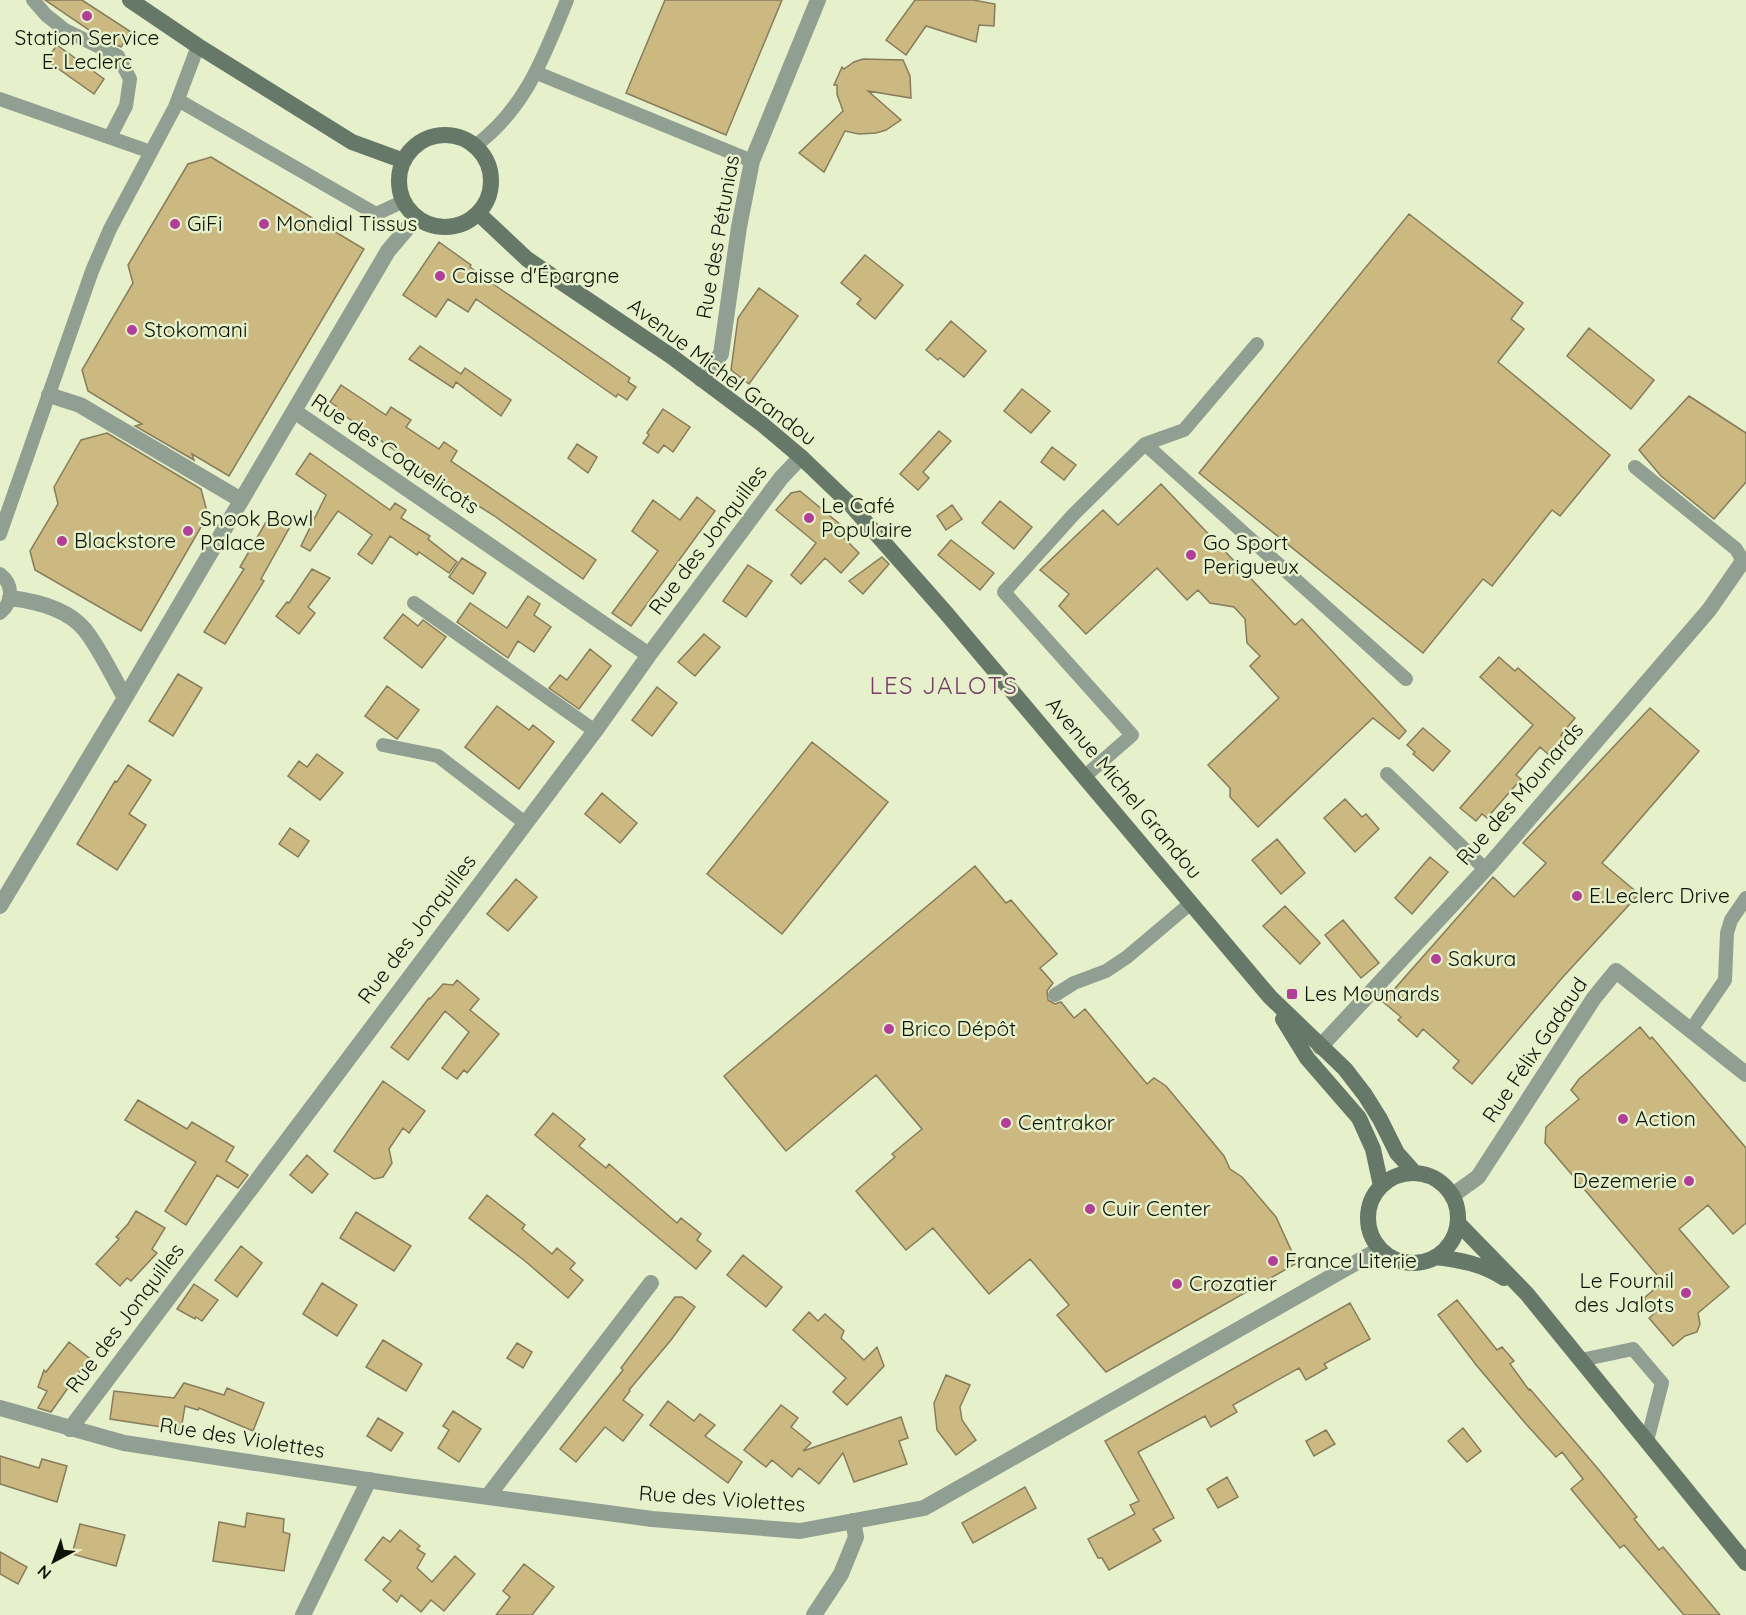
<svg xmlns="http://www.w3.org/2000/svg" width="1746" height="1615" viewBox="0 0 1746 1615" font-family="Quicksand,sans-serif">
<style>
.building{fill:#ccb981;stroke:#877c5b;stroke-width:1.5}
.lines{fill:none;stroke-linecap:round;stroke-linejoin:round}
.service{stroke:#919e92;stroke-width:14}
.minor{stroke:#919e92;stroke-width:16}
.tertiary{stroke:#919e92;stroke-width:16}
.secondary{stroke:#667868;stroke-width:16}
.poi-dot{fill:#b13e98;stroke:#e6f1cc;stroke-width:2}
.labels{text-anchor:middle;stroke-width:5;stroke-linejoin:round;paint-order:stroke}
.poi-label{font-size:21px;fill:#0f1206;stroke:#e6f1cc;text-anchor:start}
.street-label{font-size:21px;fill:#0f1206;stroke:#e6f1cc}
.quarter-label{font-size:24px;letter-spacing:1.5px;fill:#773c68;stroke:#e6f1cc}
</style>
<rect width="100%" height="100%" fill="#e6f1cc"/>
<!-- building -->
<path class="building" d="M45,0h37l49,32 -10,15 -23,-11z
M665,0h117l-56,135 -100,-42z
M915,0h58l22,4 -1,22 -15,-1 -3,17 -50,-16 -20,29 -20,-15z
M57,45l47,34 -10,15 -48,-34z
M863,59l40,1 7,16 1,22 -43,-7 33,29 -15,10 -10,3 -17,1 -14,-3 -21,41 -25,-19 44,-42 -6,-17v-9h-3l8,-18 2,2 10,-7z
M211,157l153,92 -135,227 -37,-22 2,6 -59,-34 7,-2 -54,-33 -6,-21 51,-87 -5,-18 60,-101z
M1409,214l114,89 -12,16 13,10 -26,33 112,93 -50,61 -8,-6 -60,76 -9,-7 -60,74 -224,-180z
M439,242l32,23 -1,2 26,19 134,92 -2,4 8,5 -9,13 -9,-6 -2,3 -23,-16 -117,-82 -8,13 -20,-13 -12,18 -33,-22z
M865,255l38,30 -28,34 -18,-15 4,-5 -20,-16z
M759,288l39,28 -49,68 -18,-14 7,-52z
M951,321l35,30 -22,26 -24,-19 -2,2 -12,-10z
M1589,328l65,52 -23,29 -64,-53z
M420,346l41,28 4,-6 46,32 -10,16 -45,-34 -3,6 -44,-29z
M341,385l45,30 5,-8 20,13 -5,7 33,22 5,-7 13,9 -6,10 145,99 -13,19 -90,-64 -45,-28 -113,-78 1,-3 -6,-4z
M1022,389l28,22 -19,22 -27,-22z
M1689,396l57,37v49l-32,37 -53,-43 -22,-26z
M663,409l27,18 -17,25 -9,-7 -6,8 -15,-10 6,-8 -2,-2z
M939,431l12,10 -28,31 6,6 -11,12 -18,-16z
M107,433l94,56 7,26 -67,116 -106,-61 -5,-19 28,-47 -4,-17 27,-47z
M577,444l20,13 -9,16 -20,-15z
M1052,447l24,18 -12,15 -23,-18z
M310,453l80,57 5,-7 11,7 -5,8 29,18 -2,3 29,23 -8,11 -30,-21 -2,3 -27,-19 -18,28 -14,-10 14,-19 -34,-24 -28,40 -9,-5 25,-51 -30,-21z
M1161,484l134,141 7,-6 104,112 -7,8 -26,-21 -115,109 -28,-30v-9l-22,-23 71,-67 -29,-32 10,-10 -13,-13 -2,-24 -11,-12 -24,-4 -12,-13 -11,10 -30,-32 -71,66 -27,-28 10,-12 -29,-24 63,-60 15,15z
M800,491l41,34 -5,5 23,23 -18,20 -16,-15 -24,26 -10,-9 25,-32 -40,-33 15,-17z
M697,497l18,14 -84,115 -19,-13 46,-62 -26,-20 21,-31 27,20z
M1000,501l32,26 -18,22 -32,-26z
M952,505l10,14 -16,11 -9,-14z
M274,516l17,9 -30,54 3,2 -39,63 -21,-12 40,-63 -4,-2 26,-45 4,2z
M951,540l43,33 -14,17 -42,-35z
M882,557l7,7 -26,30 -14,-13z
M462,558l24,15 -13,21 -24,-17z
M748,565l24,16 -26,36 -23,-16z
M312,569l18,9 -22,29 7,6 -16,21 -23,-18 11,-14 2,1z
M528,596l12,8 -6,11 17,12 -17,25 -16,-11 -10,17 -51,-36 13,-19 37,25z
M403,614l15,12 5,-6 23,17 -24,31 -38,-30z
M704,634l16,13 -25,29 -17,-14z
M590,649l21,17 -32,43 -30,-21 11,-13 7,5z
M1499,657l16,14 3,-3 57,50 -14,17 3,2 -15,18 -9,-8 -24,28 5,4 -34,39 -5,-4 -6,7 -16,-13 73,-83 -53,-48z
M178,674l24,14 -29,48 -24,-15z
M387,686l32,24 -22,29 -32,-23z
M657,687l20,16 -25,33 -20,-16z
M497,706l32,24 4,-5 21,17 -35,47 -54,-42z
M1650,708l49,43 -97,112 37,31 -77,84 -90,106 -19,-16 6,-7 -36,-32 -6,8 -19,-17 3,-3 -18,-15 110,-125 21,20 32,-34 -23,-20z
M1423,728l27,23 -17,20 -20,-17 2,-2 -8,-7z
M812,742l76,60 -106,132 -75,-60z
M317,754l26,19 -23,27 -32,-24 11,-15 8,6z
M128,765l23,15 -22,34 17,11 -29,45 -40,-26 38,-63 2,1z
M602,793l35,30 -17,20 -35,-29z
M1345,799l17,18 4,-3 13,15 -24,23 -31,-34z
M290,828l19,13 -11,16 -19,-13z
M1277,839l28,34 -24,21 -29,-34z
M1430,857l18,15 -36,42 -17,-16z
M975,866l31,37 5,-3 46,54 -17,14 13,15 -6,8 1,9 7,4 6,-2 13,16 11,-9 62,75 7,-6 12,8 58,70 6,13 12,8 34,40 21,46 -191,109 -49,-57 12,-10 -39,-46 -41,35 -56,-66 -27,22 -50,-59 39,-34 -3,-3 30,-25 -46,-54 -90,76 -62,-75z
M516,879l21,18 -29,34 -21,-17z
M1285,906l35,37 -20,21 -37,-38z
M1343,920l36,43 -18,15 -36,-43z
M457,980l22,19 -9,11 29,24 -32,39 -3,-3 -7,9 -15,-11 27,-36 -24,-21 -37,49 -17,-13 38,-49 1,1 13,-15 10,1z
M1640,1027l10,12 2,-2 94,111v75l-13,11 -25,-29 -29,24 50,58 -31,26 2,11 -3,8 -12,4 -12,10 -24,-28 7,-6 -12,-14 19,-16 -118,-139 1,-16 33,-28 -8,-9 8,-11z
M383,1081l42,30 -16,22 -6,-5 -14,21 3,14 -9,14 -9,2 -40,-28z
M138,1100l49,29 5,-7 42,25 -8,14 22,14 -10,13 -21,-13 -31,50 -21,-14 31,-49 -71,-42z
M553,1113l32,26 -6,7 27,22 3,-4 68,59 4,-5 20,16 -4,6 14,11 -15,18 -161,-134z
M307,1155l21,19 -16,19 -22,-18z
M487,1195l38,30 -3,4 30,25 5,-6 18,15 -5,6 13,11 -15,18 -43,-37 -56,-43z
M136,1211l29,17 -13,21 5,4 -26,28 -4,-3 -7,8 -24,-22 23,-25 -3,-2 12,-13z
M356,1212l55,34 -17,25 -54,-33z
M241,1246l21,17 -25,34 -22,-17z
M743,1255l39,32 -16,20 -39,-32z
M322,1283l35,22 -20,31 -34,-22z
M194,1284l24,16 -16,21 -6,-4 -1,2 -18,-10z
M675,1297h7l13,10 -24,33 -42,50 1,1 -7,9 20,15 -20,26 -18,-14 -29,35 -16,-13 63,-79 -2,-2z
M1457,1300l40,50 5,-3 12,14 -4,3 19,26 1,-1 69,81 38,47 -3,2 25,31 4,-3 57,68h-36l-60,-70 -4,3 -49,-59 12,-10 -21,-27 -6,5 -30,-33 -49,-58 -39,-51z
M1350,1303l20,36 -46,25 3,4 -21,12 -7,-12 -66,37 4,7 -26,15 -6,-11 -67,36 36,66 -21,11 8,12 -52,29 -7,-12h-4l-10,-19 47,-25 -5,-9 9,-4 -34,-60z
M809,1312l9,9 7,-7 19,17 -3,7 23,22 13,-13 7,19 -37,39 -14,-13 13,-14 -53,-48z
M383,1340l39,24 -16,27 -40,-24z
M69,1342l20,16 -38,54 -13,-4 9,-17 -9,-4 6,-17 2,2z
M517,1343l15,9 -9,16 -16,-10z
M946,1375l24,10 -10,22 2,13 14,20 -20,15 -19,-25 -3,-27z
M184,1383l40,12 3,-7 37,15 -11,28 -54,-23 -1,2 -13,-4 -4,24 -71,-11 4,-28 60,7z
M668,1401l26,20 6,-7 15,11 -10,11 37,26 -14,21 -78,-58z
M781,1405l17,13 -7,9 20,16 -8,8 98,-34 7,21 -9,3 8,23 -53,18 -11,-29 -24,31 -20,-16 -7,9 -20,-17 -6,7 -22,-17z
M453,1411l28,18 -22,33 -21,-14 11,-18 -6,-4z
M378,1418l25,15 -12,18 -24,-15z
M1463,1428l18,23 -14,11 -19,-21z
M1326,1430l9,14 -21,12 -8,-15z
M0,1456l39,12 3,-9 25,7 -10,36 -57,-18z
M1227,1477l11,20 -20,11 -11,-19z
M1025,1487l11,21 -63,35 -11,-20z
M247,1513l37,6 -1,13 7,2 -6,37 -71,-10 6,-39 26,5z
M80,1524l45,11 -9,31 -44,-12z
M400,1530l20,16 -3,3 8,5 -8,14 15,14 23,-26 20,18 -31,37 -13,-11 -10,12 -20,-17 -4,7 -14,-12 8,-9 -26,-21 18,-23 7,5z
M0,1552l27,15 -9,17 -18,-10z
M524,1564l30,23 -22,28h-36l14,-18 -7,-6z"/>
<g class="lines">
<!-- service -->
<path class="service" d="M33,0l13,15 19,15 53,26 12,23 -4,27 -16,31
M537,73l215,88
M0,99l151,53
M178,100l198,114 28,-13
M475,146c51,-38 69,-90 92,-146
M1145,444l261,235
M1635,467l101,82 7,12 3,-2
M0,534l92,-263 18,-42 65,-122 23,-61
M0,574c14,11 13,28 0,39
M414,603l181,128
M383,745l55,11 87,67
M1387,774l98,95
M1084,777l48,-42 -128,-143 70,-78 71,-70 39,-14 73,-86
M1055,995l19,-12 32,-12 21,-14 64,-54
M1691,1030l34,-50 2,-47 4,-13 15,-22
M1581,1360l52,-11 29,34 -15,58"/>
<!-- minor -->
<path class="minor" d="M701,379l20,-25 18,-127 13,-66 66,-161
M49,395l31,10 161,95
M294,411l355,244
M10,598c25,3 58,11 75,32 15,19 28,47 40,68
M0,906l125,-208 263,-447 28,-33
M1320,1047l172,-185 217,-252 34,-49
M1453,1195l25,-18 116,-179 22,-27 130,103
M70,1429l525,-698 54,-76 132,-177 20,-21
M488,1496l163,-213
M303,1615l66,-135
M814,1615l27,-41 15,-37 -3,-16"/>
<!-- tertiary -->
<path class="tertiary" d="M0,1408l124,35 283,43 245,33 148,12 124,-23 456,-259"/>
<!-- secondary -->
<path class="secondary" d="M130,0l68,46 154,96 52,19
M399 181a46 46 0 1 1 92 0a46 46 0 1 1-92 0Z
M479,214l48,45 144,97 91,68 39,33 48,46 97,110 324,384 75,72 20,26 15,24 17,34 17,19
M1283,1019l24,39 52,60 14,31 8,37
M1368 1218a45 45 0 1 1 90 0a45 45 0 1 1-90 0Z
M1458,1223l69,71 219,269
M1435,1257c26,3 47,7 69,21"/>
</g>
<!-- markers -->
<g class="poi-dot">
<circle cx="87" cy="16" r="6"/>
<circle cx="175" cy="224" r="6"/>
<circle cx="264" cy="224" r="6"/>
<circle cx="440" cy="276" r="6"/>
<circle cx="132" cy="330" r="6"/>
<circle cx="809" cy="518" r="6"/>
<circle cx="188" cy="531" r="6"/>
<circle cx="62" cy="541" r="6"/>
<circle cx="1191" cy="555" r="6"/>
<circle cx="1577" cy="896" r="6"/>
<circle cx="1436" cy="959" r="6"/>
<rect x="1286" y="988" width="12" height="12" rx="3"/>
<circle cx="889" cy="1029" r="6"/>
<circle cx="1623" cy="1119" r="6"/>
<circle cx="1006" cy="1123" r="6"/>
<circle cx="1689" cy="1181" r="6"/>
<circle cx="1090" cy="1209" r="6"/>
<circle cx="1273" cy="1261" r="6"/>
<circle cx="1177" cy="1284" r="6"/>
<circle cx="1686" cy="1293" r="6"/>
</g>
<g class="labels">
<!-- poi labels -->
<g class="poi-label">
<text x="87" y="45" text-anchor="middle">Station Service<tspan x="87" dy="24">E. Leclerc</tspan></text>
<text x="187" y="231">GiFi</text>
<text x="276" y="231">Mondial Tissus</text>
<text x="452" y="283">Caisse d'Épargne</text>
<text x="144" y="337">Stokomani</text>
<text x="821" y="513">Le Café<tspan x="821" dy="24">Populaire</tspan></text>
<text x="200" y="526">Snook Bowl<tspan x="200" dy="24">Palace</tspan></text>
<text x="74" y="548">Blackstore</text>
<text x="1203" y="550">Go Sport<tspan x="1203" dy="24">Perigueux</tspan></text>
<text x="1589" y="903">E.Leclerc Drive</text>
<text x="1448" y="966">Sakura</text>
<text x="1304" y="1001">Les Mounards</text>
<text x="901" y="1036">Brico Dépôt</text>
<text x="1635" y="1126">Action</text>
<text x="1018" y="1130">Centrakor</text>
<text x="1677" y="1188" text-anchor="end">Dezemerie</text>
<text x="1102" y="1216">Cuir Center</text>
<text x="1285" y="1268">France Literie</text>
<text x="1674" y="1288" text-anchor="end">Le Fournil<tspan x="1674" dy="24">des Jalots</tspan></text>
<text x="1189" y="1291">Crozatier</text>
</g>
<!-- street labels -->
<g class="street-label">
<text transform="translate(718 237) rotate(-80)" y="7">Rue des Pétunias</text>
<text transform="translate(722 372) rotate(37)" y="7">Avenue Michel Grandou</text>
<text transform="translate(395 454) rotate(34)" y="7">Rue des Coquelicots</text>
<text transform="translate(708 540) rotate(-53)" y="7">Rue des Jonquilles</text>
<text transform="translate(1124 788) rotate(50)" y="7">Avenue Michel Grandou</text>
<text transform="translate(1520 794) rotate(-49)" y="7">Rue des Mounards</text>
<text transform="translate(417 929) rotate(-53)" y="7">Rue des Jonquilles</text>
<text transform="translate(1535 1050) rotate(-56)" y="7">Rue Félix Gadaud</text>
<text transform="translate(125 1318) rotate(-53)" y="7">Rue des Jonquilles</text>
<text transform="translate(242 1438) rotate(9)" y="7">Rue des Violettes</text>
<text transform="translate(722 1499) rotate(4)" y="7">Rue des Violettes</text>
</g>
<!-- quarter labels -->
<g class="quarter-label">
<text x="944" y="694">LES JALOTS</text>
</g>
</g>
<!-- north arrow -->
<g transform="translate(54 1561) rotate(221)" stroke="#e6f1cc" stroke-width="4.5" paint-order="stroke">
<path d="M0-4.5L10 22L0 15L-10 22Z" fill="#0f1206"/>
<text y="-9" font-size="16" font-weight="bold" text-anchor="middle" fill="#0f1206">N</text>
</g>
</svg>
